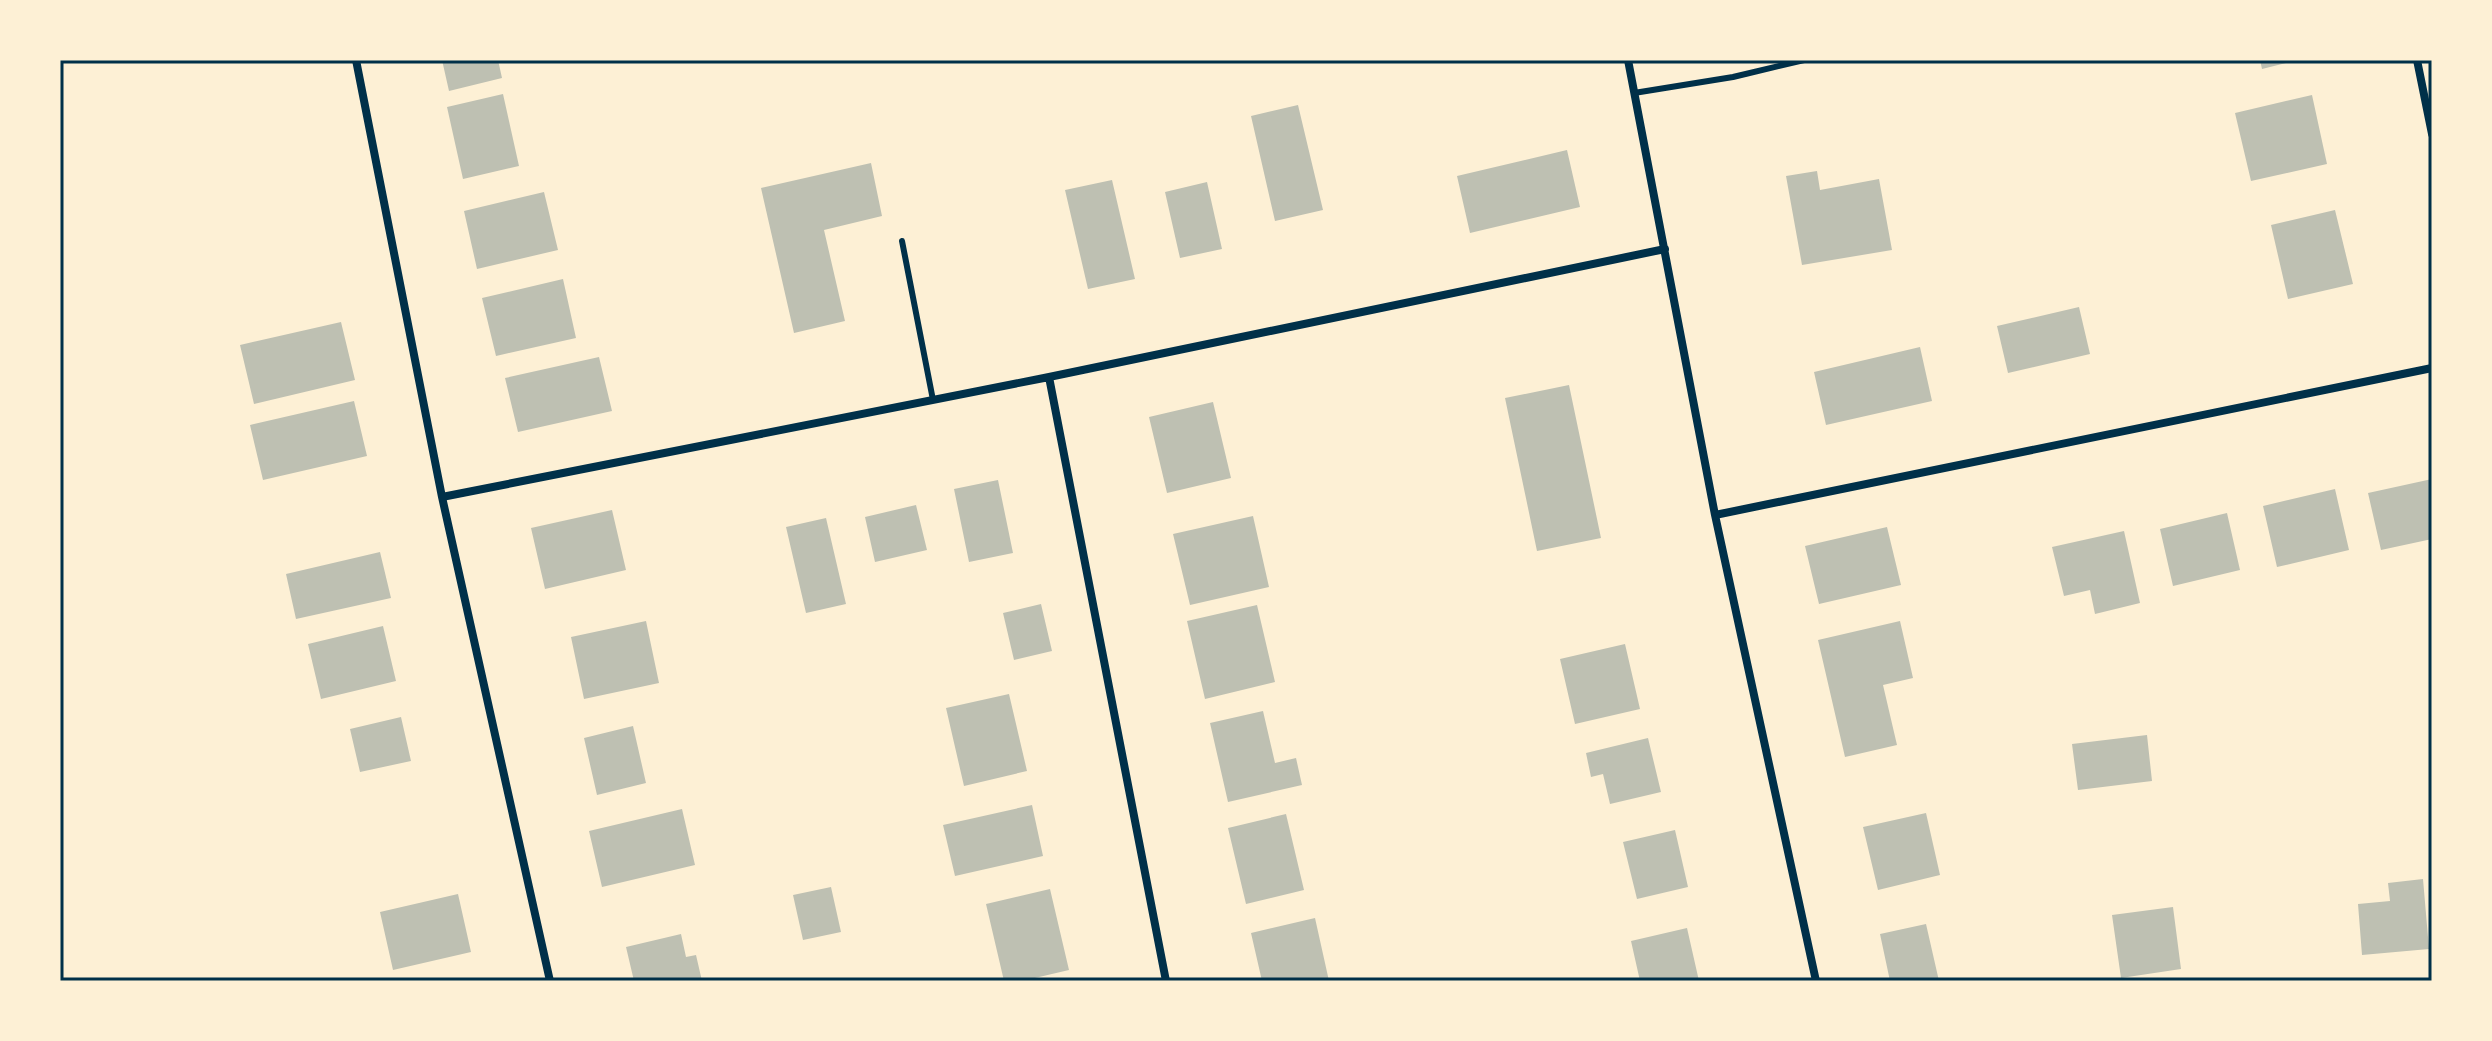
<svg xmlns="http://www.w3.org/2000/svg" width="2492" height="1041" viewBox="0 0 2492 1041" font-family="'Zilla Slab',serif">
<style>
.building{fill:#bec0b2}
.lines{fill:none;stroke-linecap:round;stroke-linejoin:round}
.service{stroke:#003049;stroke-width:6}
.minor{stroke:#003049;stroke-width:8}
.neatline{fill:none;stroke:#003049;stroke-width:3}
</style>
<rect width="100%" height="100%" fill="#fdf0d5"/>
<!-- building -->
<path class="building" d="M442,60h56l4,18 -53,13z
M2260,60h34v1l-32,8z
M503,94l16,72 -56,13 -16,-72z
M2312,95l15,69 -76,17 -16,-68z
M1298,105l25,105 -48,11 -24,-105z
M1567,150l13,57 -110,26 -13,-57z
M871,163l11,53 -58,14 21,91 -51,12 -33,-145z
M1817,171l3,19 59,-11 13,71 -90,15 -16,-89z
M1112,180l23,99 -47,10 -23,-99z
M1207,182l15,67 -42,9 -15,-66z
M544,192l14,58 -81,19 -13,-58z
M2335,210l18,74 -65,15 -17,-74z
M563,279l13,59 -80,18 -14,-58z
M2079,307l11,47 -82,19 -11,-47z
M341,322l14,58 -101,24 -14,-59z
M1920,347l12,54 -106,24 -12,-53z
M599,357l13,54 -94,21 -13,-54z
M1569,385l32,153 -64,13 -32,-153z
M354,401l13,55 -104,24 -13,-55z
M1213,402l18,76 -64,15 -18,-76z
M2432,479v60l-51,11 -13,-57z
M998,480l15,73 -44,9 -15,-73z
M2335,489l14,61 -72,17 -14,-61z
M916,505l11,45 -52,12 -10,-45z
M612,510l14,60 -81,19 -14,-61z
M2227,513l13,57 -67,16 -13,-57z
M1253,516l16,71 -79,18 -17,-71z
M826,518l20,86 -40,9 -20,-86z
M1887,527l14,58 -82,19 -14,-58z
M2124,531l16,72 -45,11 -5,-24 -26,6 -12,-49z
M380,552l11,46 -95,21 -10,-45z
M1041,604l11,47 -38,9 -11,-47z
M1257,605l18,77 -70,17 -18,-78z
M646,621l13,62 -75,16 -13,-62z
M1900,621l13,57 -30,7 14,60 -52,12 -27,-117z
M383,626l13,55 -75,18 -13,-55z
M1625,644l15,65 -65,15 -15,-65z
M1009,694l18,77 -63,15 -18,-78z
M1263,711l12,52 21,-5 6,27 -74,17 -18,-79z
M401,717l10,44 -51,11 -10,-43z
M633,726l13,57 -49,12 -13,-57z
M2147,735l5,46 -74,9 -6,-46z
M1648,738l13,54 -51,12 -7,-30 -12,3 -5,-24z
M1032,805l11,51 -88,20 -12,-51z
M682,809l13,56 -93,22 -13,-56z
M1926,813l14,62 -62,15 -15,-63z
M1286,814l18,76 -58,14 -18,-76z
M1675,830l13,57 -51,12 -14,-57z
M2423,879l6,70 -67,6 -4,-51 32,-3 -2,-18z
M831,887l10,45 -38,8 -10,-45z
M1050,889l19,81 -47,11h-18l-18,-77z
M458,894l13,58 -78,18 -13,-58z
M2173,907l8,62 -60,9 -9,-63z
M1315,918l14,63h-67l-11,-48z
M1926,924l13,57h-49l-10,-47z
M1687,928l12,53h-59l-9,-40z
M681,934l5,23 10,-2 6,26h-68l-8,-34z"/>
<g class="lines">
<!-- service -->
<path class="service" d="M1634,93l99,-16 71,-17
M902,241l31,159"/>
<!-- minor -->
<path class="minor" d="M356,60l86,437 108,484
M1628,60l87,455 101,466
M2417,60l15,74
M1049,377l117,604
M442,497l607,-120 616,-128
M1715,515l717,-147"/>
</g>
<!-- border -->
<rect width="2492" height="1041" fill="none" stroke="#fdf0d5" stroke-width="124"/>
<rect x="62" y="62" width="2368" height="917" class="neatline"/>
</svg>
